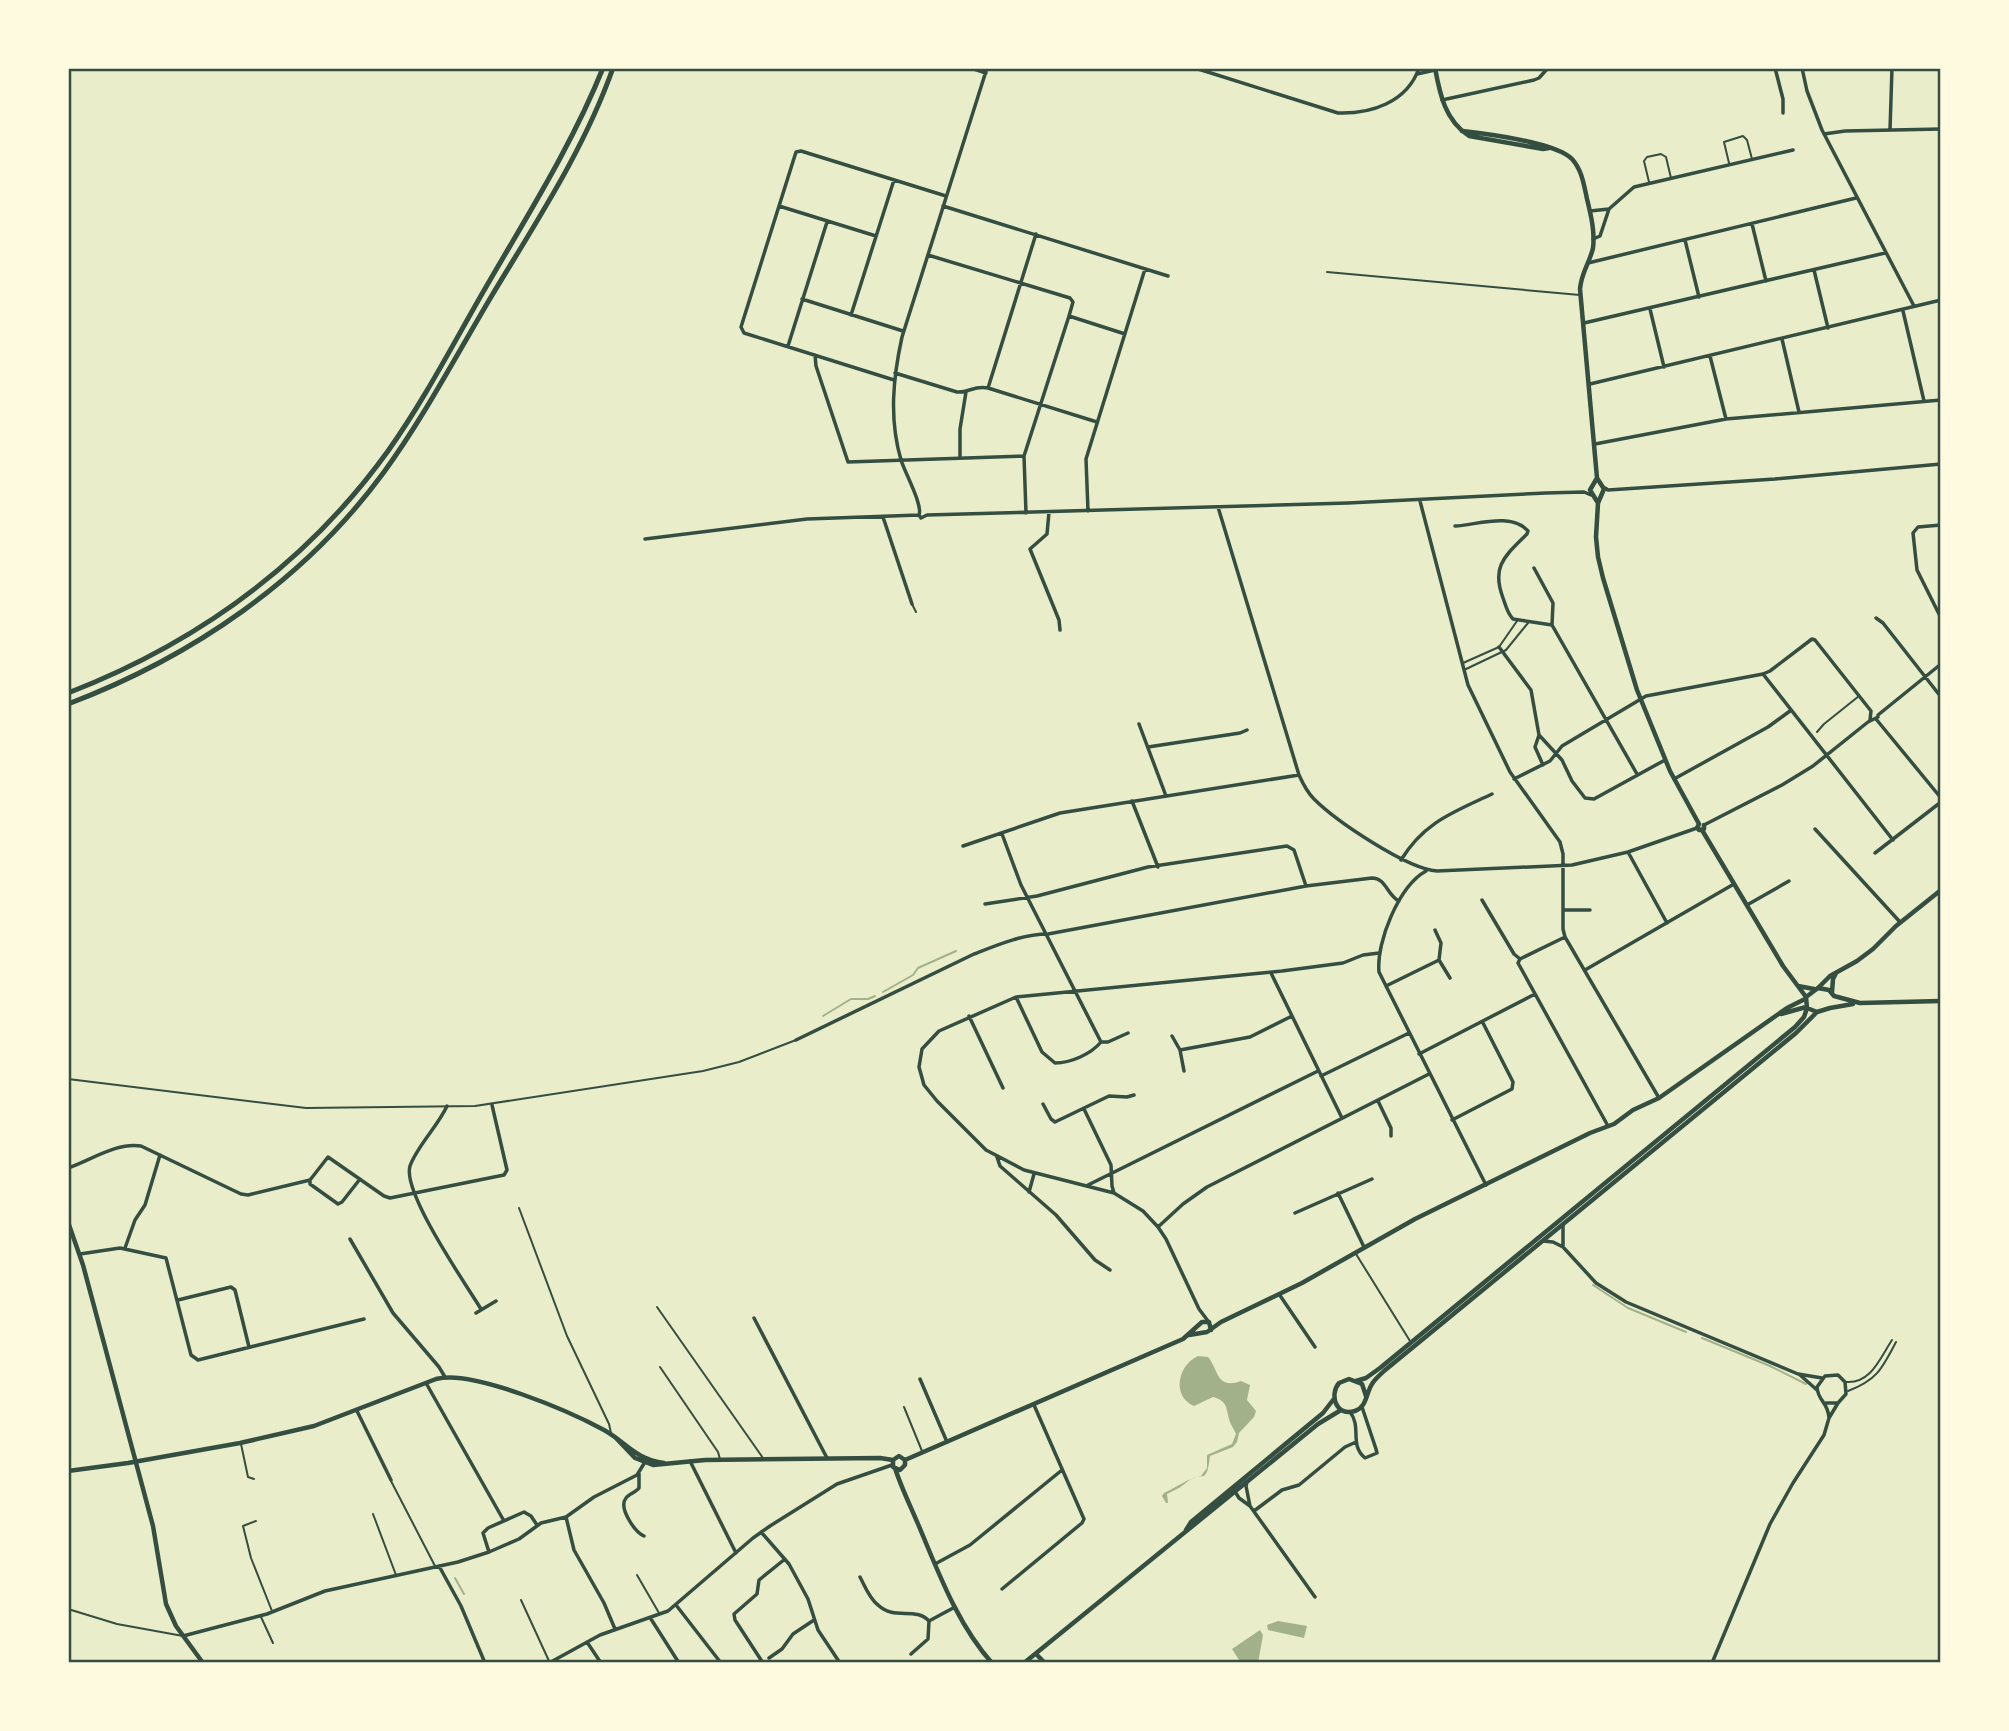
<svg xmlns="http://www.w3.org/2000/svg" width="2009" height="1731" viewBox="0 0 2009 1731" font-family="Lato,sans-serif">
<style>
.water{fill:#a3b18a}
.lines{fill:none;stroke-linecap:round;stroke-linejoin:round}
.stream{stroke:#a3b18a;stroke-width:2}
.service{stroke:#344e41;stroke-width:2}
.minor{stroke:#344e41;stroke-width:3.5}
.tertiary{stroke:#344e41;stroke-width:4.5}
.secondary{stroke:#344e41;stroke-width:4.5}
.trunk{stroke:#344e41;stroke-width:5}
.neatline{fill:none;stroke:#344e41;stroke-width:2.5}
</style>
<rect width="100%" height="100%" fill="#e9edc9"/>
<!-- water -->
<path class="water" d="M1198,1356l10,1c11,13 8,33 33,24l9,4 -3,15 9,11 -2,6 -15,16 -2,9 -4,5 -23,9c-4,32 -7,13 -23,26 -7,6 -12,8 -20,12l1,9h-2l-4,-7 2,-3c13,-6 23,-14 37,-17l6,-8v-13l25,-11 4,-10c-2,-5 -6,-10 -7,-15 -3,-12 -2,-18 -16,-22l-19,9c-23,-10 -16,-41 4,-50z
M1278,1621l29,5 -3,12 -36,-8 -1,-5z
M1260,1630l3,5 -5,28h-17l-9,-14z"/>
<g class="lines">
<!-- stream -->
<path class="stream" d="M883,992l30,-17 5,-7 38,-17
M823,1016l28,-17h17l7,-3
M1593,1285l35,23 58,24
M1702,1338l68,28 36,18
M455,1578l9,16"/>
<!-- service -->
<path class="service" d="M1729,163l-5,-21 19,-6 4,4 5,19
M1649,182l-5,-21 3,-4 14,-3 5,3 5,21
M1327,272l253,23
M912,604l4,8
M1463,663l36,-16 18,-26
M1464,670l42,-20 22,-27
M1817,732l7,-8 35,-28
M68,1079l238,29 169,-2 228,-35 36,-9 57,-22
M519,1208l48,128 42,88 2,9
M1356,1254l54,87
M657,1307l106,151
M660,1367l58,85 2,7
M1846,1382c25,2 34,-24 46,-42
M1848,1391c29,-11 34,-22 48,-49
M904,1407l18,44
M241,1444l7,33 6,2
M391,1481l44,85
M373,1514l23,61
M256,1521l-13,5 8,32 21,53
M637,1575l22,38
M521,1600l28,61
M68,1609l49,15 66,12
M261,1617l12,26"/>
<!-- minor -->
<path class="minor" d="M971,68l15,5
M987,68l-85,269c-9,41 -13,82 -1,123 4,13 22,45 18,55l2,3 6,-3 421,-12 198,-10 38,-1 7,3
M1195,68l143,45c32,1 69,-10 81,-45
M1630,68h80
M1775,68l8,31v14
M1802,68l5,23 15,39 92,176
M1417,74l18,-4
M1442,100l92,-20 5,-2 9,-10
M1890,130l2,-62
M1824,134l21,-3 96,-2
M779,206l97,30
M943,206l225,70
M1590,211l19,-2
M1752,224l14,57
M1593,239l7,-3 9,-27 25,-22 159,-37
M1685,240l14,57
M928,255l142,43 3,4 -4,14 56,18
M1588,263l268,-65
M1814,270l14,58
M802,299l101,32
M1650,309l14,58
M1903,311l21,90
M851,315l43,-135
M1584,323l301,-70
M1782,339l17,73
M788,346l39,-124
M815,355l1,11 32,96 176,-6
M1710,356l16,63
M895,373l62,19c12,1 17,-7 31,-4l109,34
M894,380l-150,-47 -3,-6 55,-175 5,-1 145,45
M1590,384l351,-84
M988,388l48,-154
M1595,444l131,-25 215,-19
M960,458v-29l6,-37
M1605,488l3,2 167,-11 166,-15
M1420,501l48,184 42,87 50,70 3,12v75l2,8 94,161
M1218,507l81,268c4,9 8,17 15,24 22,22 93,70 123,72l135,-6 56,-13 69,-24
M1088,511l-2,-52 59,-190
M1049,512l-2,22 -17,15 29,71 1,10
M1026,513l-2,-57 45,-140
M883,517l29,87
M1941,525l-23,2 -5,6 4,37 24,48
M1455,526c22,-1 56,-14 73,5l-1,3c-22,22 -36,32 -24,64 3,8 4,15 10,21l39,6
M645,539l162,-20 112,-4
M1534,568l19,35 -1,22 85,149
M1876,618l7,5 58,74
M1499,647l32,43 8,45 23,25 10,21 13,17 9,1 71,-39
M1763,674l130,166
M1878,715l63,-51
M1876,719l65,79
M1139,724l27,72
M1539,735l-4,12 8,18
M1148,747l92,-14 7,-3
M1514,779l36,-18 12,-15 84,-50 117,-22 7,-3 42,-32 3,1 56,71 -1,9
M1674,779l94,-52 22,-16
M1132,801l26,66
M1704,825l78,-40 31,-19 55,-44 10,-5
M1815,829l85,93
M1002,834l19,51 80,157
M963,846l97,-33 239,-38
M1628,852l39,71
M1875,853l66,-51
M1401,860c23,-38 53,-48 91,-66
M1426,871c-27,15 -50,71 -47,101l107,213
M1482,900l32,54 6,5 -2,4 90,163
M985,904l52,-8 111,-29 139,-21 7,4 12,36
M1747,905l42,-24
M1563,910h27
M1520,959l45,-22
M1439,960l11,18
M1585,970l149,-86
M1271,973l71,145
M1386,986l53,-26 2,-17 -6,-13
M1016,997l26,55 13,11c16,0 36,-9 46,-21
M969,1016l34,72
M1172,1036l8,14 4,21
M796,1040l178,-86c23,-9 49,-20 74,-20l258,-48 66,-8c14,0 15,17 27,23
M1101,1042h7l20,-9
M1180,1050l70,-13 42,-21
M1419,1054l116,-60
M1321,1076l88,-43
M1378,1101l13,27v8
M1043,1104l8,15 4,3 54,-26 18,1 7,-2
M447,1106c-9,20 -30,40 -37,60 -8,26 55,117 71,143
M1084,1109l27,56 1,21 2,7
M1452,1120l60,-31 1,-7 -30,-59
M997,1157l3,9 56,49 39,45 15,10
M68,1168c23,-8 49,-26 73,-22l100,48 7,1 62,-15 18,-23 56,39 6,2 114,-23 3,-5 -15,-65
M310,1180v4l28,20 4,-2 18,-23
M1088,1185l230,-114
M1029,1192l5,-18
M1338,1193l26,54
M1295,1213l77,-34
M1158,1227l25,-23 24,-17 222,-113
M350,1239l43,74 46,54 6,10
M1543,1241l10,1 10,5 33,36 30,19 172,72 24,4
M1563,1247v-22
M125,1248l10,-28 10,-15 15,-50
M80,1254l40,-6 46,10 25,97 7,5 166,-41
M1279,1294l36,53
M178,1300l53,-13 4,3 14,57
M476,1313l20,-12
M754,1318l73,140
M1208,1321l-9,-12 -33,-70 -8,-12 -15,-16 -29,-18 -90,-23 -38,-20 -49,-49 -13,-16 -5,-18 3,-18 17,-18 77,-34 266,-26 61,-8 20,-8 16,-2
M1800,1375l17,15
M920,1379l27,63
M426,1383l78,138
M1826,1403h12l8,-9 -1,-12 -7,-7 -13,1 -8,11c1,15 11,14 12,31
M357,1411l34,69
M1350,1412c12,15 -1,33 15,46l12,-5 -1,-4 -14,-42
M690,1461l46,92
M639,1473v15c-3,4 -10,6 -13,10 -8,10 9,34 18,38
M1247,1482l-1,4 4,20
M1234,1490l5,8 11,8 65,91
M1254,1511l28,-21 17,-5 46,-38 11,-5
M566,1517l8,33 30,53 11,26
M761,1532l28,32 19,35 10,31 22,33
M489,1552l-6,-19 5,-5 36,-16 7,4 6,9
M935,1564l35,-19 92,-75
M439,1566l22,40 24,57
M860,1577c5,9 9,21 18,28 17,16 37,1 51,16
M1002,1589l80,-66 2,-4 -50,-114
M676,1605l45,58
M651,1619l28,44
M183,1636l84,-22 58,-23 133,-29 31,-10 30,-13 22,-16 25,-6 28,-20 43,-22 8,-13
M587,1642l14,21
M911,1654l17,-15 1,-18 26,-14
M769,1658l13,-9 11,-15 21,-14
M549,1663l51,-28 68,-24 85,-73 17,-12 67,-42 55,-19
M763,1663l-28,-43 -1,-6 23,-20 2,-14 26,-21
M1712,1663l58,-139 23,-41 31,-48 5,-17 9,-15"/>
<!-- tertiary -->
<path class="tertiary" d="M1435,68c5,27 10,52 34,68l74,13 6,-1
M1462,131c25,3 93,11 110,28 10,11 12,26 15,40 4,16 8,33 6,49 -3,14 -12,25 -13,41l17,189 7,11 -6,14 -2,34 2,20 5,21 34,112 33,81 29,53
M1597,478l-7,12 8,13
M1699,824l-2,4 2,2 5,-1v-4
M1702,830l81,136 23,31
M1798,986l16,3
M1818,988l12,-12 27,-15 16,-12 23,-23 45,-36
M1832,992l1,-13 3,-6
M68,1222l15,43 70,261 13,78 10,22 27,37
M895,1468c6,19 15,37 23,56 20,47 39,100 74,139
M1036,1654l9,9"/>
<!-- secondary -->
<path class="secondary" d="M1807,1008l-1,-11 12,-9 11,2 5,6 26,7 81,-2
M1807,1008l10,4 13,-4 23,-4
M1781,1014l25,-7
M1189,1335l18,-3 14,-10 81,-39 113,-64 175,-86 24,-9 19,-14 26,-12 128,-90 18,-9
M1356,1381l10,-3 14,-10 415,-341 9,-10 3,-9
M1366,1396l-4,-12 -13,-5 -10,4c-10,12 -3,34 16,28 12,-4 11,-18 17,-27 3,-5 8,-9 12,-13l412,-338 21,-21
M615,1437l20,21 18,7 52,-5 175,-2 13,2 6,-4 6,4
M893,1460v7l7,3 5,-5v-5
M905,1460l278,-121 19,-17h7l2,8
M68,1471l60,-8 112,-20 74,-17 122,-47c36,-10 135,33 168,51 23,13 31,29 60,33
M1186,1530l5,-8 132,-109 10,-13
M1024,1663l294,-239 23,-14"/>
<!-- trunk -->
<path class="trunk" d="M68,693c129,-50 239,-130 320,-242 37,-52 66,-109 98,-164 41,-71 86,-142 117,-219
M68,704c124,-47 237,-124 316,-232 40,-55 72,-116 107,-175 45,-75 93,-147 122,-229"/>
</g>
<!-- border -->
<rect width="2009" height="1731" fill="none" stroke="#fefae0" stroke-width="140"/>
<rect x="70" y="70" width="1869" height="1591" class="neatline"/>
</svg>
